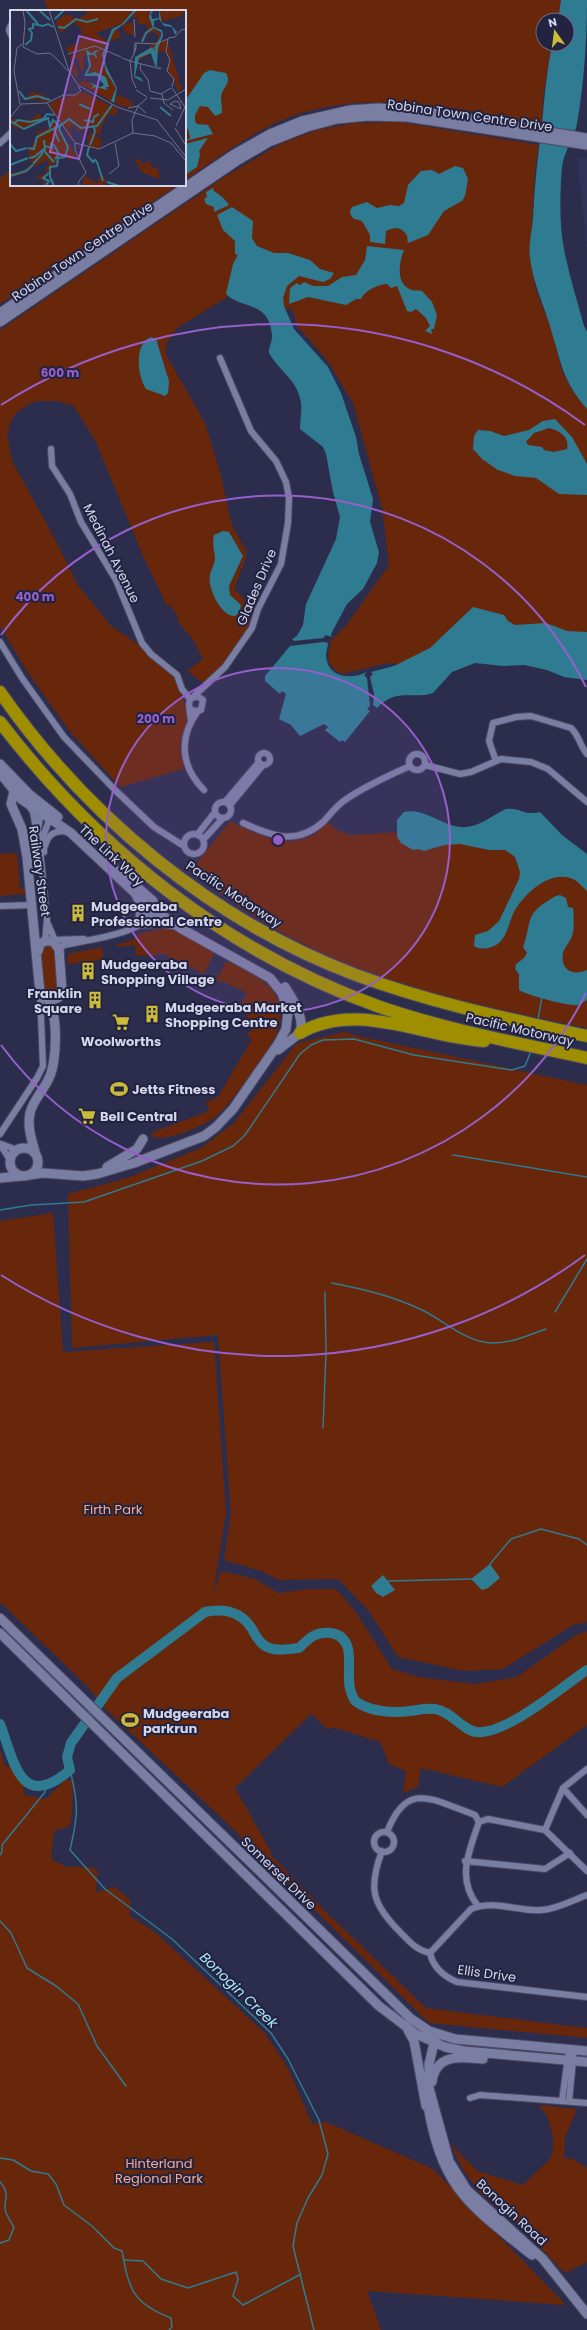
<svg xmlns="http://www.w3.org/2000/svg" width="587" height="2330" viewBox="0 0 587 2330" font-family="Poppins,sans-serif">
<style>
.built{fill:#313258}
.green{fill:#68270a}
.water{fill:#2e7b92;fill-rule:evenodd}
.lines{fill:none;stroke-linecap:round;stroke-linejoin:round}
.stream{stroke:#2e7b92;stroke-width:1.5}
.river{stroke:#2e7b92;stroke-width:10}
.street-casing{stroke:#4a4a65;stroke-width:8}
.secondary-casing{stroke:#4a4a65;stroke-width:11}
.highway-casing{stroke:#4a4a65;stroke-width:14}
.street{stroke:#7b7ea3;stroke-width:6}
.secondary{stroke:#7b7ea3;stroke-width:9}
.highway{stroke:#9e8e00;stroke-width:12}
.ring{fill:none;stroke:#965fcc;stroke-width:2}
.labels{text-anchor:middle;stroke-width:4;stroke-linejoin:round;paint-order:stroke}
.street-label{font-size:13px;fill:#d4d6eb;stroke:#222341}
.poi-label{font-size:13px;font-weight:bold;fill:#d4d6eb;stroke:#222341;text-anchor:start}
.park-label{font-size:13px;fill:#f6a98d;stroke:#222341}
.water-label{font-size:14px;font-style:italic;fill:#ace8fc;stroke:#222341}
.inset-river{fill:none;stroke:#2e7b92;stroke-width:2}
.inset-road{fill:none;stroke:#6f718c;stroke-width:1}
.view{fill:#965fcc;fill-opacity:0.15;stroke:#965fcc;stroke-width:2}
.inset-edge{fill:none;stroke:#d4d6eb;stroke-width:2}
.centre{fill:#965fcc;stroke:#222341;stroke-width:2}
.ring-label{font-size:12px;text-anchor:middle;font-weight:bold;fill:#965fcc;stroke:#222341;stroke-width:4;stroke-linejoin:round;paint-order:stroke}
</style>
<rect width="100%" height="100%" fill="#2c2d4c"/>
<!-- built -->
<path class="built" d="M577,157l10,2v91z"/>
<!-- green -->
<path class="green" d="M44,0h517l-3,20h-15v24h9l-9,53 -1,27c-93,-16 -186,-41 -275,3 -29,15 -55,35 -82,53v-169h-136z
M400,122l139,23 -4,24 -5,89 6,32 16,41 10,40 11,21 14,17v251l-86,-17 -72,26 -41,-6 -46,11 -7,-4 -6,-7 -1,-8 3,-15 14,-13 44,-62 -7,-57 -29,-105 -26,-43 -30,-34 -4,-16 -59,-17 -57,35 -10,14 -2,11 40,70 15,49 12,54 14,24v8l-12,30c8,9 19,20 17,33 -1,13 -36,52 -46,63l-18,-13 16,-12 -11,-21 -15,-17 2,-2 -9,-14 -3,1 -24,-50 -47,-114 -22,-36 -18,-5h-18l-7,2 -15,10 -5,8 -4,13 5,27 46,84 19,39 34,42 28,19 10,11 28,24c2,13 9,22 10,36 1,9 -4,16 -6,24 -2,10 1,19 3,29l-64,18 -52,-58 -41,-58 -27,-45v-296l223,-152 57,-34 37,-14 38,-7z
M11,170v15h167l-178,119v-126z
M230,821c25,12 53,29 81,15 6,-3 12,-10 17,-14l9,8 13,5 53,-3 104,2 80,39v155c-99,-21 -202,-41 -293,-89 -37,-19 -70,-43 -104,-67z
M17,853l3,36 6,-1v6l-26,2v-42z
M166,928l18,6 30,19 -10,21 -32,-16h-4l-1,-4 -31,2 -1,-11 -18,2 -1,-2 16,-5 9,-7z
M47,944l9,3 4,43 -7,6 -9,-3 -5,-41 4,-7z
M102,947l1,13 -36,4 1,-10z
M226,962h3c17,9 40,18 48,36 4,10 5,22 1,33 -8,18 -46,71 -60,84 -12,10 -50,27 -65,22l-2,-4 58,-22 -3,-9 12,-5 34,-58 -4,-3v-4l4,-1 -8,-23 -6,1 9,-16 -25,-12 -1,2 -5,-3z
M344,1032l18,5 225,48v537l-14,3 -70,44 -39,2 -66,-14 -29,-46 -31,-32 -59,1 -18,-9 -37,-11 7,-47 -13,-178 -146,13 -4,-154 59,-16 74,-30 33,-25 63,-80z
M53,1213l10,139 151,-10 12,171 -13,81 8,-23 34,8 23,14 30,-4h28l19,22 37,58 26,8 57,7 42,-7 59,-42 11,-4v94l-85,62 -81,-19 -3,19 -15,6 3,-22 -17,-7 -9,-22 -45,-14 -7,1 -17,-15 -76,74 36,64 -1,2 56,58 100,96 161,20v10l-158,-15 -202,-200 -129,-121 1,-1 -11,-14 -88,-85v-381z
M0,1750l5,16 17,3 2,26 22,4 19,-19h8l-1,35 -2,11 -16,5 -3,28 16,8h26l5,4 -2,21 19,-5 15,13v16l26,17 109,100 24,37 23,54 14,-2 107,47 133,136 -199,-14 14,39h-381z
M538,2105l39,4 -12,28 -1,21 9,1 14,9v94l-22,11 -48,-49 -37,-31 -18,-25 -12,-25 27,28 46,14 28,-27 3,-16 -6,-25z"/>
<!-- water -->
<path class="water" d="M561,0h26c0,41 -3,83 -10,124 -3,15 -13,27 -15,43 -2,26 -3,56 2,82 5,26 13,51 20,77l3,6v77c-24,-28 -25,-43 -35,-76 -7,-26 -19,-49 -22,-75 -2,-13 2,-27 3,-40 1,-31 5,-62 9,-93 2,-27 5,-54 10,-81h15v-24h-9z
M210,70l16,3c6,11 -3,13 -5,23 0,6 1,11 1,17l-7,3 -7,-9 -8,-1 -5,9v6l2,3 11,1 5,9 -28,7 5,-3 -2,-9 -3,-1v-27l19,-28z
M208,138l-9,13 1,4 -3,12 -12,8v-31z
M455,166l8,2 5,11 -3,17 -3,5 -18,10 -16,24 -20,8c-1,-2 0,-7 -2,-9 -5,-7 -12,-7 -20,-3l-1,13 -15,-2v-7l-8,-14c-6,-2 -11,-1 -12,-10l2,-4 15,-5 10,6 13,-3 9,1 5,-3 4,-18 13,-14 11,-1 7,4z
M213,188l1,3c7,5 10,7 15,14l-15,7v-5l-8,-3 -2,-5 3,-2 -1,-5z
M232,207l21,14 -1,17 5,8 17,7h14l22,7 10,9 14,4 -4,6 -7,3 -24,-6 -12,10 -4,12 1,8 10,23 34,38 13,26 15,44 3,17 14,45 -3,23 9,30 -2,11 -14,26 -16,15 -16,30 1,3 -6,-2 -3,3 -29,3 -2,-2 5,-3 6,-11 3,-21 30,-65 4,-22 -7,-25 -7,-38 -3,-7 -23,-18c0,-9 2,-17 1,-26 -3,-23 -22,-32 -32,-50 -1,-6 4,-12 3,-18 -3,-35 -30,-25 -46,-41l7,-30 5,-9 -3,-1v-13l-12,-11 -6,-15z
M367,246l37,4c-5,12 -9,35 8,40 4,1 7,0 10,1l10,11 5,13 -3,14h-3l1,5 -7,-3 5,-5 -4,-8 -10,-9 -5,3 -4,-1 -10,-25 -6,2 -4,-4c-8,0 -23,7 -26,15h-5l-10,6 -38,-8 -19,7 1,-16 7,-5 3,2 4,-3 9,4h15l14,-9 14,-2 9,-15z
M151,337l5,2 13,42 -1,12 -3,3 -19,-7c-9,-13 -12,-46 5,-52z
M555,419l17,18 15,27v31l-28,-1 -23,-16 -21,-2 -17,-6 -16,-11 -9,-10 1,-13 4,-6 12,1 14,5 25,-6 14,-9zM549,428c10,3 21,8 18,21l-13,3 -10,-2 -2,-3 -14,-2 -2,-3 8,-9z
M223,531l6,1 14,24 -14,30 1,9 11,10 -2,8 -4,3c-14,1 -28,-29 -25,-41 1,-6 5,-11 5,-18 -1,-7 -3,-15 -1,-22z
M473,607l31,8 4,6 7,4 31,-2 21,8 20,1v48l-23,-3 -17,-7 -23,-5 -21,1 -28,-3 -23,9 -19,21c-21,7 -36,-6 -56,15l-4,-3 1,-11 -4,-17 3,-3 -2,-2 23,-6 36,-18z
M323,642l5,1c0,4 -2,8 -2,12 1,23 25,25 41,17l-3,3 3,3 3,28 -3,3 3,2 -25,31 -3,-2 -2,2 -15,-12 3,-3 -4,-3 -24,12 -9,-11 -12,-6 7,-25 -4,-3 -2,3 -15,-13v-5l25,-30z
M506,809c15,-2 17,7 34,3l22,23 25,19v37c-5,-4 -8,-9 -14,-12 -22,-10 -48,14 -58,31 -8,14 -7,34 -27,38 -5,1 -10,1 -14,-2l1,-11 13,-4 11,-10 20,-42 1,-7 -5,-15 -10,-7h-16l-29,-6 -16,1 -20,6 -6,-2 -5,1 -12,-7 -4,-6v-17l7,-8c22,-5 40,17 63,15 15,-2 26,-12 39,-18z
M560,895l6,3 2,9 5,1c1,7 1,18 0,25 -2,8 -8,13 -10,20 -3,18 11,23 24,17v30c-3,1 -5,4 -8,5 -9,2 -53,-10 -60,-15v-16l-4,-5 1,-5 8,-6 3,-5 -4,-6c8,-21 2,-32 23,-45 5,-3 8,-6 14,-7z
M490,1564l10,14 -12,10 -6,2 -11,-11z
M383,1575l12,15 -12,7 -7,-4 -5,-7z"/>
<g class="lines">
<!-- stream -->
<path class="stream" d="M538,1020l4,-24
M533,1041l3,-12
M453,1155l134,22
M0,1210l31,-5 53,-3 118,-41 31,-15 12,-11 55,-81 11,-9 12,-5 31,-1 60,16 98,15 13,-4 6,-15
M332,1283c31,6 61,13 90,27 21,10 39,28 62,32 22,4 42,-6 62,-13
M555,1312l32,-53
M323,1428l3,-76 -1,-60
M490,1564l21,-25 30,-10 38,10 8,6
M388,1581l83,-2
M70,1770c9,35 8,46 0,80l35,39 67,50 99,94 17,26 31,61 9,34 -6,21 -14,23 -11,25 -4,23 21,84
M0,1855l2,-3v-7l43,-53v-7
M0,1921l11,12 16,35 29,18 22,18 19,42 29,40
M0,2158l13,2 18,11 17,3 8,10 8,21 28,21 22,22 8,3c7,38 10,52 49,67l1,9 -3,3
M0,2182c12,13 2,18 6,31 2,4 5,10 8,14l-5,13 -9,3
M124,2260l19,1 18,18 27,9 48,-16 2,7 -5,17 10,9 58,-31"/>
<!-- river -->
<path class="river" d="M0,1724c14,36 20,89 70,46l-3,-13 4,-14 46,-65 88,-66c19,-4 36,-1 47,17 3,6 7,13 13,17 10,6 23,3 34,2 10,-10 17,-17 32,-15 24,4 17,31 18,47 0,8 2,14 6,21 15,11 37,12 55,10 8,-1 17,-3 25,-2 16,2 28,22 42,23 29,3 85,-45 110,-62"/>
<!-- street casing -->
<g class="street-casing">
<path id="street" d="M11,25l-2,5 2,5
M0,143l11,-10
M51,449l1,17 18,28 11,28 35,58 26,63 9,11 26,21 5,14 8,10
M0,642l22,36 42,59 52,54 38,36 30,19
M194,696l31,-29 27,-39 6,-19 23,-45 7,-41 1,-25 -3,-16 -10,-21 -25,-30 -31,-73
M190,708l3,3 8,-1 2,-10 -6,-4 -7,3 -1,6 2,16
M198,711c-20,27 -17,56 6,79
M258 759a6 6 0 1 1 12 0a6 6 0 1 1-12 0Z
M409 762a8 8 0 1 1 16 0a8 8 0 1 1-16 0Z
M496,761l-7,-20 4,-18 23,-6 15,-1 40,12c8,7 9,18 16,26
M425,765l35,9 11,-2 30,-13 30,3 17,7 39,33
M225,802l34,-40
M215 810a8 8 0 1 1 16 0a8 8 0 1 1-16 0Z
M230,805l33,-40
M29,806l4,6 3,17
M43,814l-3,4 -2,11 9,91 -2,21
M243,823c29,13 53,23 80,-1 7,-7 13,-16 22,-22 20,-14 43,-24 65,-34
M184 844a10 10 0 1 1 20 0a10 10 0 1 1-20 0Z
M197,835l18,-23
M203,840l20,-22
M45,846c3,-12 11,-17 23,-14
M44,852v-18l6,-16
M135,896l5,10 -2,17
M0,906l32,-1
M138,923l13,-15
M48,924l8,19
M142,925l21,-1 11,2
M50,940l34,-1
M59,950l5,-5c27,-6 75,-10 92,-34
M0,1134l37,-56 6,-12 -3,-73
M0,1144l10,16
M1,1144l16,6
M563,1788l24,27
M479,1822l9,-3 57,11 42,41
M545,1830l18,-42 24,-19
M387,1832c20,-51 43,-33 83,-19l5,2 4,7
M374 1842a10 10 0 1 1 20 0a10 10 0 1 1-20 0Z
M382,1851c-14,37 -10,53 18,81 10,10 16,18 30,21
M465,1861l80,8 25,-16
M478,1906c-22,-27 -9,-55 1,-84
M430,1953l41,-44c23,-10 47,3 71,1 15,-1 31,-10 45,-15
M430,1953c3,14 13,23 27,29l130,15
M470,2098l10,-3 107,8
M562,2101l7,-52
M569,2101l5,-51"/>
</g>
<!-- secondary casing -->
<g class="secondary-casing">
<path id="secondary" d="M0,313l233,-158 37,-21 32,-13 48,-11 29,-2 48,4 160,26
M0,322l238,-162 31,-18 38,-15 30,-8 31,-3 39,1 180,28
M0,764l29,30 29,23
M0,773l21,26 50,34 80,75 31,21 88,49 12,15 6,19 -2,17 -8,15 -45,65 -17,18 -12,9 -70,27 -37,11 -14,2 -40,-3 -14,2
M14,791l-3,13 11,25 5,28 13,136c7,7 19,10 22,-2l-3,-42 -6,-8h-8l-5,3 -2,7
M119,871l34,30
M278,1050l22,-17c5,-15 -7,-33 -15,-46
M10 1162a14 14 0 1 1 28 0a14 14 0 1 1-28 0Z
M36,1155c-4,-14 -9,-27 -6,-42 3,-13 14,-23 19,-35 8,-15 10,-68 -3,-80
M107,1167l30,-18 6,-10
M0,1178l22,-2
M0,1618l410,400 19,13 26,8 132,12
M0,1633l379,373 37,28 29,13 19,4 123,11
M408,2030l6,11 12,65
M435,2039l-6,25v24l20,73 18,29 76,69 44,55
M432,2082c4,-29 29,-25 51,-23
M427,2100c14,87 39,103 105,155"/>
</g>
<!-- highway casing -->
<g class="highway-casing">
<path id="highway" d="M0,692c87,125 213,229 356,283 75,28 153,44 231,61
M0,722c98,128 228,231 380,285 67,23 138,36 207,51
M300,1033c56,-33 123,4 184,8"/>
</g>
<!-- street -->
<use href="#street" class="street"/>
<!-- secondary -->
<use href="#secondary" class="secondary"/>
<!-- highway -->
<use href="#highway" class="highway"/>
</g>
<!-- distance rings -->
<circle cx="278" cy="840" r="172" fill="#965fcc" fill-opacity=".12"/>
<g class="ring">
<circle cx="278" cy="840" r="172"/>
<path d="M586 993A344 344 0 0 1 1 1045M1 635A344 344 0 0 1 586 687"/>
<path d="M585 1255A516 516 0 0 1 1 1275M1 405A516 516 0 0 1 585 425"/>
</g>
<!-- icons -->
<defs>
<g id="building-bare" transform="scale(1.38)"><path d="M-4-6H4V6H1V3H-1V6H-4ZM-2.5-4.3h1.7v1.8h-1.7ZM.8-4.3h1.7v1.8H.8ZM-2.5-1h1.7V.8h-1.7ZM.8-1h1.7V.8H.8Z" fill="#cbba39" stroke="#222341" stroke-width="2.5" paint-order="stroke"/></g>
<g id="supermarket-bare" transform="scale(1.38)"><path d="M-6-5.5h2.5l.6 2H6L4.5 2H-2.5L-4.4-4H-6ZM-1.5 3.2a1.3 1.3 0 1 0 .1 0ZM3 3.2a1.3 1.3 0 1 0 .1 0Z" fill="#cbba39" stroke="#222341" stroke-width="2.5" paint-order="stroke"/></g>
<g id="stadium-bare" transform="scale(1.38)"><path d="M0-5a6.5 5 0 1 0 0 10a6.5 5 0 1 0 0-10ZM-3.5-1.8h7v3.6h-7Z" fill="#cbba39" stroke="#222341" stroke-width="2.5" paint-order="stroke"/></g>
</defs>
<g fill-rule="evenodd">
<use href="#building-bare" x="78" y="913"/>
<use href="#building-bare" x="88" y="971"/>
<use href="#building-bare" x="95" y="1000"/>
<use href="#building-bare" x="152" y="1014"/>
<use href="#supermarket-bare" x="121" y="1022"/>
<use href="#stadium-bare" x="119" y="1089"/>
<use href="#supermarket-bare" x="87" y="1116"/>
<use href="#stadium-bare" x="130" y="1720"/>
</g>
<g class="labels">
<!-- street labels -->
<g class="street-label">
<text transform="translate(470 115) rotate(8)" y="5">Robina Town Centre Drive</text>
<text transform="translate(82 251) rotate(-34)" y="5">Robina Town Centre Drive</text>
<text transform="translate(112 553) rotate(63)" y="5">Medinah Avenue</text>
<text transform="translate(256 587) rotate(-67)" y="5">Glades Drive</text>
<text transform="translate(112 855) rotate(43)" y="5">The Link Way</text>
<text transform="translate(40 871) rotate(82)" y="5">Railway Street</text>
<text transform="translate(234 894) rotate(33)" y="5">Pacific Motorway</text>
<text transform="translate(520 1029) rotate(13)" y="5">Pacific Motorway</text>
<text transform="translate(279 1873) rotate(44)" y="5">Somerset Drive</text>
<text transform="translate(487 1973) rotate(8)" y="5">Ellis Drive</text>
<text transform="translate(512 2212) rotate(43)" y="5">Bonogin Road</text>
</g>
<!-- poi labels -->
<g class="poi-label">
<text x="91" y="911">Mudgeeraba<tspan x="91" dy="15">Professional Centre</tspan></text>
<text x="101" y="969">Mudgeeraba<tspan x="101" dy="15">Shopping Village</tspan></text>
<text x="82" y="998" text-anchor="end">Franklin<tspan x="82" dy="15">Square</tspan></text>
<text x="165" y="1012">Mudgeeraba Market<tspan x="165" dy="15">Shopping Centre</tspan></text>
<text x="121" y="1046" text-anchor="middle">Woolworths</text>
<text x="132" y="1094">Jetts Fitness</text>
<text x="100" y="1121">Bell Central</text>
<text x="143" y="1718">Mudgeeraba<tspan x="143" dy="15">parkrun</tspan></text>
</g>
<!-- park labels -->
<g class="park-label">
<text x="113" y="1514">Firth Park</text>
<text x="159" y="2168">Hinterland<tspan x="159" dy="15">Regional Park</tspan></text>
</g>
<!-- water labels -->
<g class="water-label">
<text transform="translate(239 1990) rotate(44)" y="5">Bonogin Creek</text>
</g>
</g>
<!-- overview -->
<g transform="translate(10 10)">
<rect width="176" height="176" fill="#2c2d4c"/>
<path d="M76,0h48l-12,14 -27,9 12,8 -3,8 -6,-2 -28,6 -4,-4 2,-2 12,-4 1,-6 10,-3 -9,2 -1,-8 -7,-5 -14,10 -4,-11 9,-8 13,5 9,-5zM127,0h14l-2,6 3,11 9,6 -3,10 -5,1 -5,-2h9l2,-6 -5,-4 -7,2 -4,6 4,2h-5v-5l6,-9 -2,-4h-8v-6l-7,-1zM149,0h26l-4,6 -20,6zM116,13h7l1,12 -9,-2 -2,-7zM107,17l4,10 -12,5 4,-10zM157,30l-2,12 -4,-1 -4,3v12l-4,-2 2,-4 -3,-7 -16,9 -1,-6 3,1 15,-12zM159,34l8,30 3,3 -2,2 1,5 3,3 4,-2 -9,6 -3,-12 -6,-8 2,-12 -4,-7zM83,37l11,3 -2,13 14,25 -5,13 -34,-19 8,-1 17,7 2,-2 -4,-9 -13,-4 4,-4 -2,-14 -6,1 1,11 -3,6 -3,-15h-4l4,19h-3l-3,-7 -2,-14zM7,81l8,8 7,-7 10,2 5,6h6l-11,2 -1,-3 -16,1zM73,82l28,14 -3,2v2l4,-4 6,4 -1,5 -7,-1 -4,4 -6,12 2,5 -9,-3v-4l-11,3 -5,-1 -4,-5 -4,3 6,14 -26,-38 14,-7h3v5l1,-5zM107,85l11,4 5,6 -5,3 -14,-5zM30,103l3,8 -15,7 -4,-2 -1,3h-5l-7,-5 -1,2v-7l20,1zM43,110l7,6 -2,3 20,29 -9,-3 3,4 -3,1 -4,-3h-6l-3,9 -3,-4 -4,12 -6,4 4,8h-4v-5l-7,-5 10,-2 1,-5 -2,-3 3,1 1,-6h-5l-9,5 -5,-6 -2,-12h3l6,-13 -1,-5 3,2 12,-5zM81,122l11,8 -3,9 -12,-4 2,-4 -3,-3zM128,148l5,6 7,-3 1,6 7,2 2,10 -17,-6 -4,-6 -4,1 4,-3 -4,-3zM22,154l2,2 -10,8 -14,3v-4l12,-2zM91,163l5,7 -1,6 -22,-1v-6l3,-3 11,8z" fill="#68270a"/>
<path d="M124,0h3l-13,14 -10,7 -10,23 2,12 11,22 -3,15 -3,-2 5,-13 -10,-16 -4,-17 10,-26 10,-5zM141,0h3l-3,4 1,5 7,-1v-8l3,13 9,2 6,7 -2,3 -3,-8 -8,-1 -5,-7 -5,2v6l8,3 1,6 -5,12 -1,18 9,3 -11,-3 -4,-13 -12,5 -4,18 6,2 2,4 -9,-5 1,-20 17,-10 4,5 -2,-4 7,-12v-4l-8,-4 -4,-11zM76,39l6,5 2,-3 6,-1 -5,3 2,4 -1,1 -2,-3h-5l2,11 -4,8 8,-2 11,5 3,10h-3l1,3 -11,-3 -5,2 3,-3 -5,-4 11,5 4,-2 -7,-9h-13l5,-10z" fill="#2e7b92"/>
<path class="inset-river" d="M16,0l12,14M29,0l11,10M45,9l9,-9M48,17l6,1 12,-9 11,3 11,-3M132,32l4,-9 7,-5M15,35l6,-5 1,-7 -3,-4 4,-1v-4l10,2 5,-2 5,3M9,81l6,8 12,-3 13,4M69,94l11,5M150,97l11,9M33,109l4,-5 7,1M74,110l9,2 1,-5 5,-3M0,111l14,8 24,-11 2,9 3,-7 7,6 9,-7 12,9 16,-2 15,-21M3,114l5,-4 12,2 18,-4M44,119l5,13M34,130l1,12 9,10M0,134l6,7 11,-3M80,135l5,-13 -1,-6M35,136l7,2 -1,-4 3,1 5,9 -4,5M79,137l-2,8 6,7 2,-2 2,2 6,19M18,138l6,1 3,-12 22,-11M19,148l5,-1 10,-8M23,154l9,-10 1,-5M0,155l18,-7M0,166l16,-5 7,-6M97,172l12,4M35,176l4,-5 -6,-3 6,-5M44,176l-4,-9v-10l7,-1 1,-8 7,-1 3,-10 -9,-18 1,-3"/>
<path class="inset-road" d="M13,0l2,13 -2,24 14,7 13,-1 9,8M39,0l20,61 9,14 39,22 40,13 29,37M124,9l1,18M158,28l7,-1 6,-7 5,-1M158,29l-2,13 4,8 -3,11 7,8 -2,8M126,33l19,1 13,-5M126,33v5l-2,6 1,-11zM58,44l27,-8 26,11M112,48l8,3 4,-7M48,50l10,11M131,54l-1,5 8,11 2,11 11,3 10,-6M126,78l-4,-9 -2,-18 31,8M162,78l13,19 -9,19M126,80l11,7M152,84l2,9 9,7M56,85h9l6,-4 -3,-5M140,88l18,2 18,-11M165,91l4,1 2,7 -11,-5zM37,93l28,40 24,6 34,-16 -1,-13 6,-14 9,-8M10,94l-6,-33 3,-23 5,-4M118,98l10,-2 8,7M0,108l11,-14 26,-1 18,-9M165,118l11,18M123,123l22,3 16,7M65,133v7l11,23 -7,8 -1,5M161,133l15,18M99,164l10,-8 -4,-23"/>
<path class="view" d="M69,26l29,8 -29,115 -29,-7z"/>
<rect width="176" height="176" class="inset-edge"/>
</g>
<circle cx="278" cy="840" r="6" class="centre"/>
<g class="ring-label">
<text x="60" y="377">600 m</text>
<text x="35" y="601">400 m</text>
<text x="156" y="723">200 m</text>
</g>
<!-- north arrow -->
<g transform="translate(555 32) rotate(346)"><circle r="19" fill="#222341" stroke="#696b85"/>
<path d="M0-3L7 15L0 10L-7 15Z" fill="#cbba39"/>
<text y="-6" font-size="11" font-weight="bold" text-anchor="middle" fill="#d4d6eb">N</text>
</g>
</svg>
